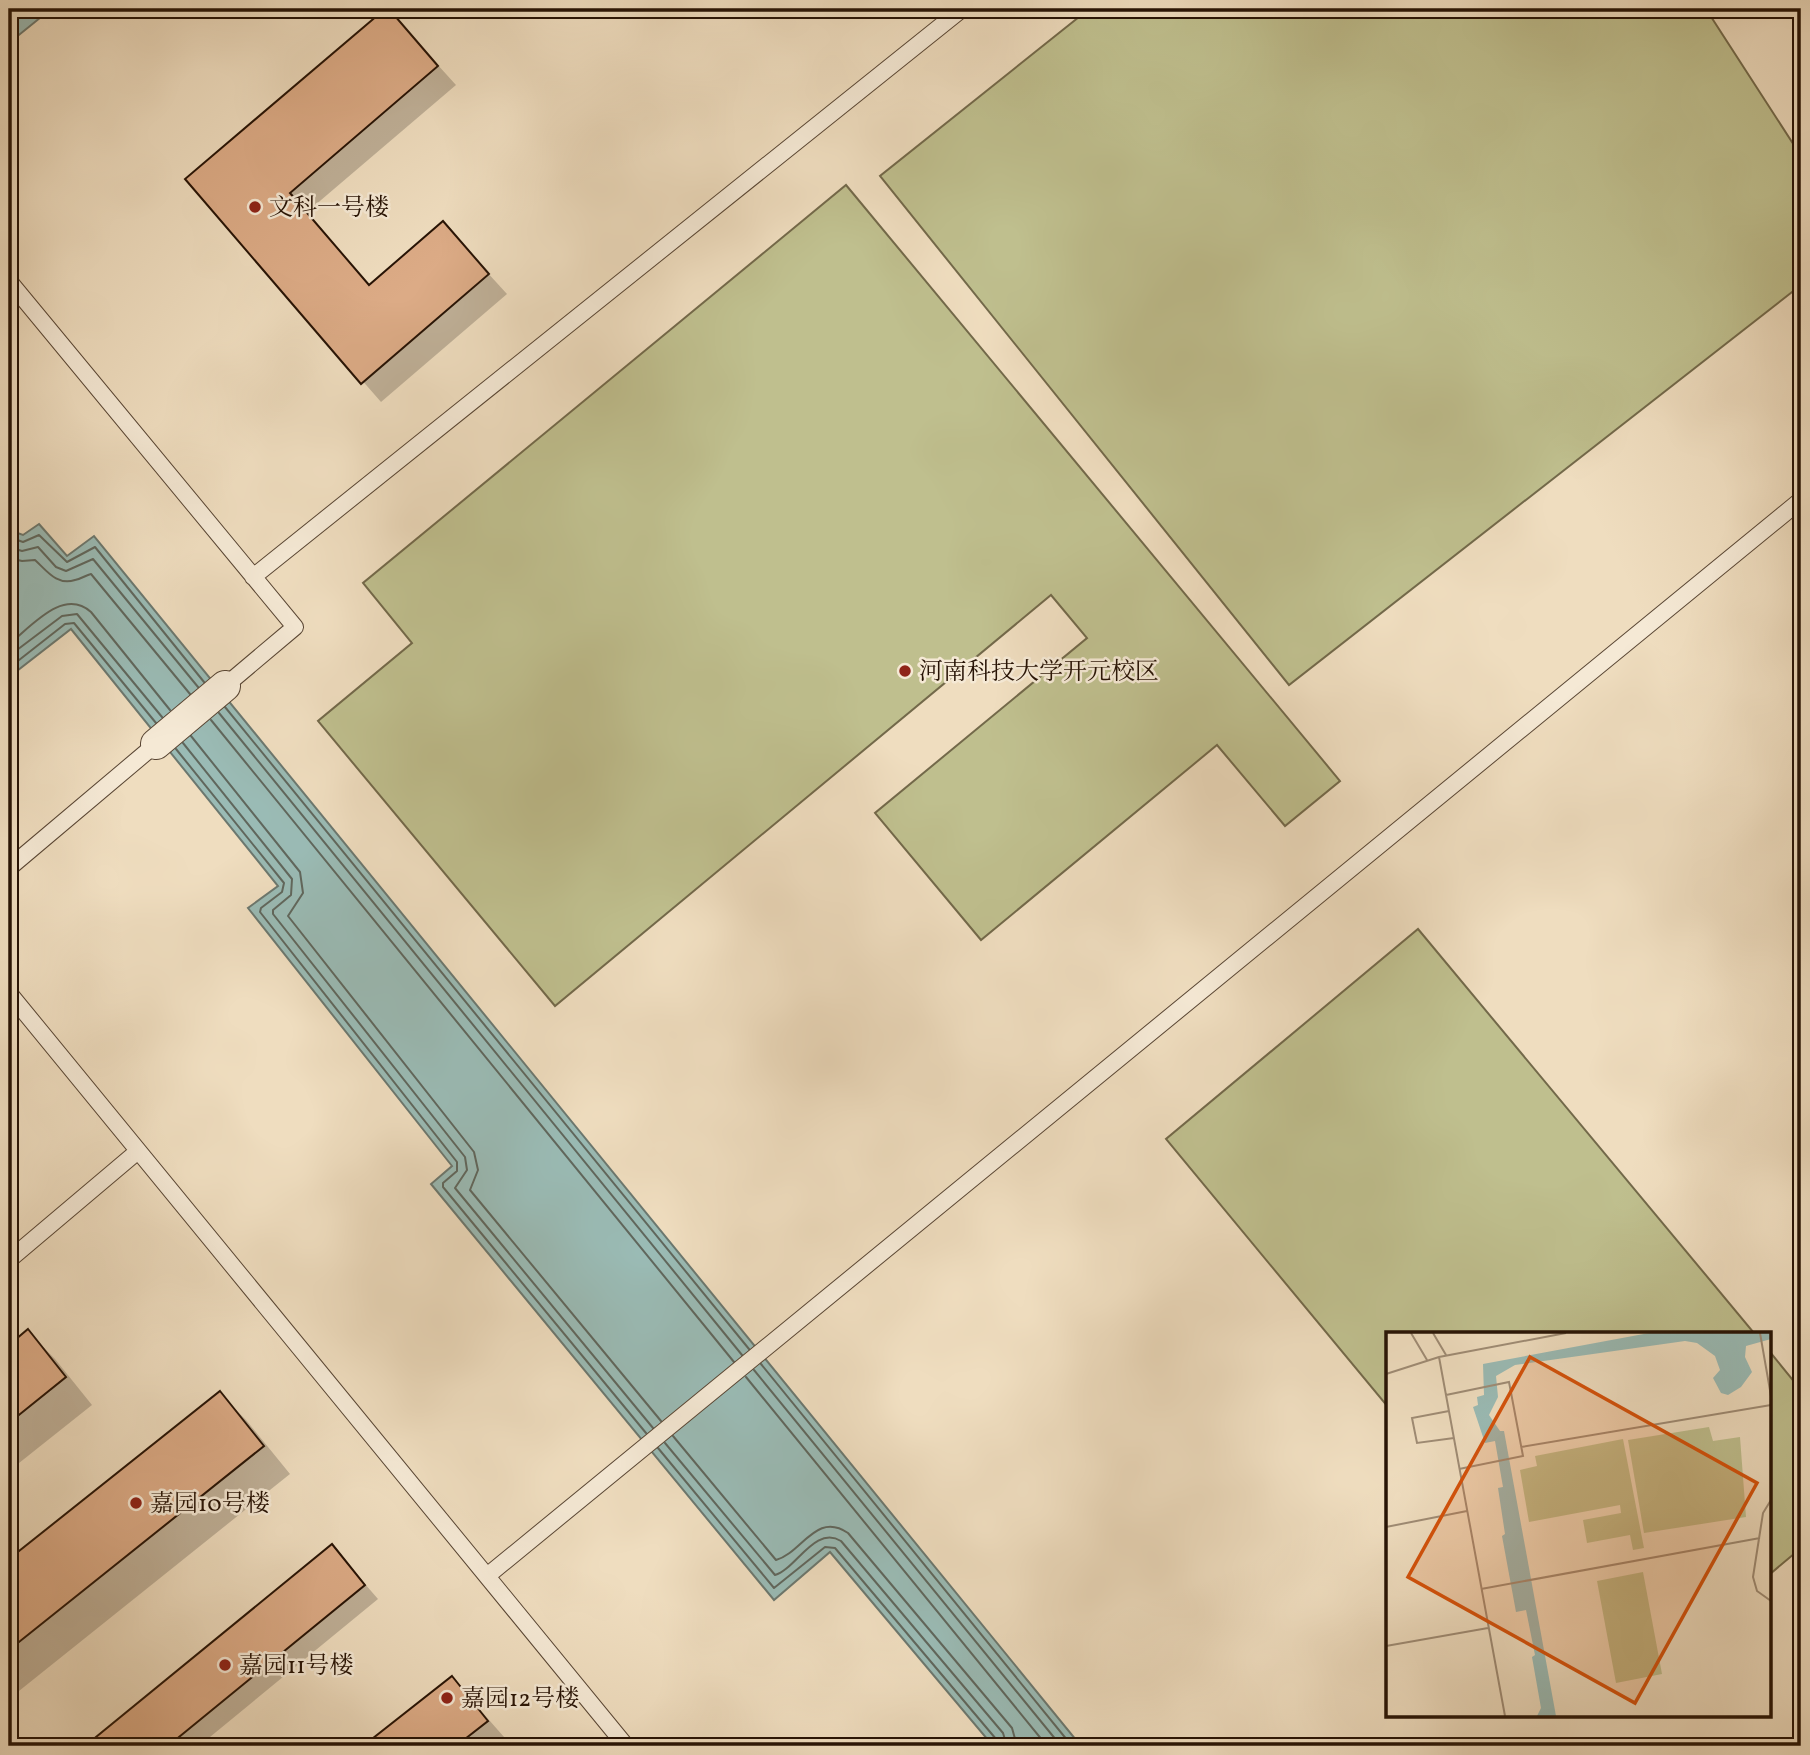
<svg xmlns="http://www.w3.org/2000/svg" width="1810" height="1755" viewBox="0 0 1810 1755" font-family="Vollkorn,'Noto Serif SC',serif">
<style>
.green{fill:#bfbf8e;stroke:#73694a;stroke-width:2}
.water{fill:#9abbb5;stroke:#6c786f;stroke-width:2}
.shadow{fill:#0003}
.lines{fill:none;stroke-linecap:round;stroke-linejoin:round}
.shore{stroke:#60675d;stroke-width:2}
.building{fill:#dcab86;stroke:#271305;stroke-width:2}
.lane-casing{stroke:#594634;stroke-width:18}
.street-casing{stroke:#594634;stroke-width:32}
.lane{stroke:#f5e9d5;stroke-width:16}
.street{stroke:#f5e9d5;stroke-width:30}
.poi-dot{fill:#8f2418;stroke:#f5e9d5;stroke-width:2.5}
.labels{text-anchor:middle;stroke-width:5;stroke-linejoin:round;paint-order:stroke}
.poi-label{font-size:24px;fill:#271305;stroke:#f5e9d5;text-anchor:start}
.inset-road{fill:none;stroke:#9f8c75;stroke-width:2}
.view{fill:#d5520b;fill-opacity:0.15;stroke:#d5520b;stroke-width:3.5}
.inset-edge{fill:none;stroke:#271305;stroke-width:3.5}
</style>
<rect width="100%" height="100%" fill="#efddbf"/>
<filter id="stains"><feTurbulence type="fractalNoise" baseFrequency=".00286" numOctaves="4"/><feColorMatrix values="0 0 0 0 .2 0 0 0 0 .09 0 0 0 0 .02 0 0 0 .5 -.17"/></filter>
<radialGradient id="worn" r=".72"><stop offset=".6" stop-color="#630" stop-opacity="0"/><stop offset="1" stop-color="#630" stop-opacity=".3"/></radialGradient>
<!-- green -->
<path class="green" d="M1089,9h617l95,147v129l-512,400 -409,-509z
M846,185l494,596 -55,45 -68,-81 -236,195 -106,-127 212,-175 -36,-43 -496,411 -237,-285 94,-78 -49,-60z
M1418,929l336,404h-366v74l-222,-268z
M1770,1352l31,38v158l-31,26z"/>
<!-- water -->
<path class="water" d="M9,9h42l-42,34z
M39,524l28,32 27,-20 987,1210h-88l-163,-194 -56,48 -343,-416 21,-18 -204,-258 30,-22 -207,-257 -58,45 -4,-6v-138l14,5z"/>
<!-- shadow -->
<path class="shadow" d="M387,9l69,76 -149,127 63,74 73,-62 64,70 -126,108 -194,-222z
M9,1140l8,9 -8,7z
M28,1332l27,27 37,46 -83,66v-124z
M219,1393l27,27 44,54 -281,225v-137z
M332,1546l46,53 -179,147h-112z
M452,1678l60,68h-146z"/>
<g class="lines">
<!-- shore -->
<path class="shore" d="M9,537l14,5 16,-7 28,27 28,-15 109,135
M9,547l13,4 16,-4 18,20 10,4 27,-12 105,128
M9,558l13,3 13,-1c12,11 22,26 40,20 6,-1 11,-5 16,-6l99,120
M9,644c22,-17 54,-57 82,-32l79,98
M9,656l53,-40 15,-2 85,103
M9,665l5,-1 51,-40 9,-1 82,100
M225,707l524,642
M219,713l523,642
M211,720l523,642
M191,736l109,136 3,21 -15,23 186,236 4,18 -8,20 191,231
M183,743l109,136 -1,16 -18,15v4l192,243 2,13 -12,18 198,240
M176,749l108,134 -2,9 -21,16 -1,4 197,250v9l-14,12v4l203,246
M761,1364l311,382
M754,1370l307,376
M746,1377l301,369
M673,1436l103,124c26,-7 40,-49 72,-27l164,195 5,18
M665,1443l110,132c21,-6 40,-50 66,-34l162,192 4,13
M658,1448l116,140 51,-41 10,1 161,191 2,7"/>
</g>
<!-- building -->
<path class="building" d="M385,9h4l49,57 -148,127 79,92 74,-64 46,53 -128,110 -176,-205z
M28,1329l38,48 -57,46v-78z
M220,1391l44,55 -255,204v-91z
M332,1544l33,41 -197,161h-83z
M452,1676l36,45 -32,25h-93z"/>
<g class="lines">
<!-- lane casing -->
<g class="lane-casing">
<path id="lane" d="M9,281l286,346 -70,59
M253,577l709,-568
M9,868l147,-124
M9,993l617,753
M9,1260l129,-109
M487,1576l1314,-1076"/>
</g>
<!-- street casing -->
<g class="street-casing">
<path id="street" d="M156,744l69,-58"/>
</g>
<!-- lane -->
<use href="#lane" class="lane"/>
<!-- street -->
<use href="#street" class="street"/>
</g>
<!-- markers -->
<g class="poi-dot">
<circle cx="255" cy="207" r="7"/>
<circle cx="905" cy="671" r="7"/>
<circle cx="136" cy="1503" r="7"/>
<circle cx="225" cy="1665" r="7"/>
<circle cx="447" cy="1698" r="7"/>
</g>
<g class="labels">
<!-- poi labels -->
<g class="poi-label">
<text x="269" y="215">文科一号楼</text>
<text x="919" y="679">河南科技大学开元校区</text>
<text x="150" y="1511">嘉园10号楼</text>
<text x="239" y="1673">嘉园11号楼</text>
<text x="461" y="1706">嘉园12号楼</text>
</g>
</g>
<!-- overview -->
<g transform="translate(1386 1332)">
<rect width="385" height="385" fill="#efddbf"/>
<path d="M323,95l4,14 27,-4 6,80 -102,16 -16,-93zM237,107l21,109 -11,2 -3,-15 -43,8 -4,-23 38,-7 -1,-8 -91,17 -9,-52 17,-4 -2,-10zM257,240l19,102 -46,9 -19,-102z" fill="#bfbf8e"/>
<path d="M263,1h122v6l-25,7 -1,11 7,15 -11,15 -13,8 -7,-2 -8,-15 7,-8 -5,-14 -18,-13 -12,-2 -170,24 -19,11 2,21 -9,18 11,16h4l52,285h-19l4,-8 -9,-51 3,-2 -9,-45 -10,2 -14,-76 3,-2 -7,-46 5,-1 -8,-46 -10,2 -12,-36 5,-2 -1,-8 7,-2 -1,-31z" fill="#9abbb5"/>
<path class="inset-road" d="M25,1l16,27M47,1l13,22M374,1l11,63M53,25l66,359M0,42l53,-17 127,-24M60,63l63,-13 14,74 -64,13M63,79l-37,7 5,25 37,-5M135,115l250,-42M385,168l-8,13 -10,64 4,14 14,10M0,195l81,-16M95,257l279,-51M0,314l102,-18"/>
<path class="view" d="M144,25l227,126 -122,220 -227,-126z"/>
<rect width="385" height="385" class="inset-edge"/>
</g>
<!-- margin -->
<rect width="1810" height="1755" fill="none" stroke="#efddbf" stroke-width="35"/>
<rect x="10" y="10" width="1789" height="1734" fill="none" stroke="#271305" stroke-width="3.5"/>
<rect x="18" y="18" width="1775" height="1720" fill="none" stroke="#271305" stroke-width="2"/>
<rect width="100%" height="100%" filter="url(#stains)"/>
<rect width="100%" height="100%" fill="url(#worn)"/>
</svg>
